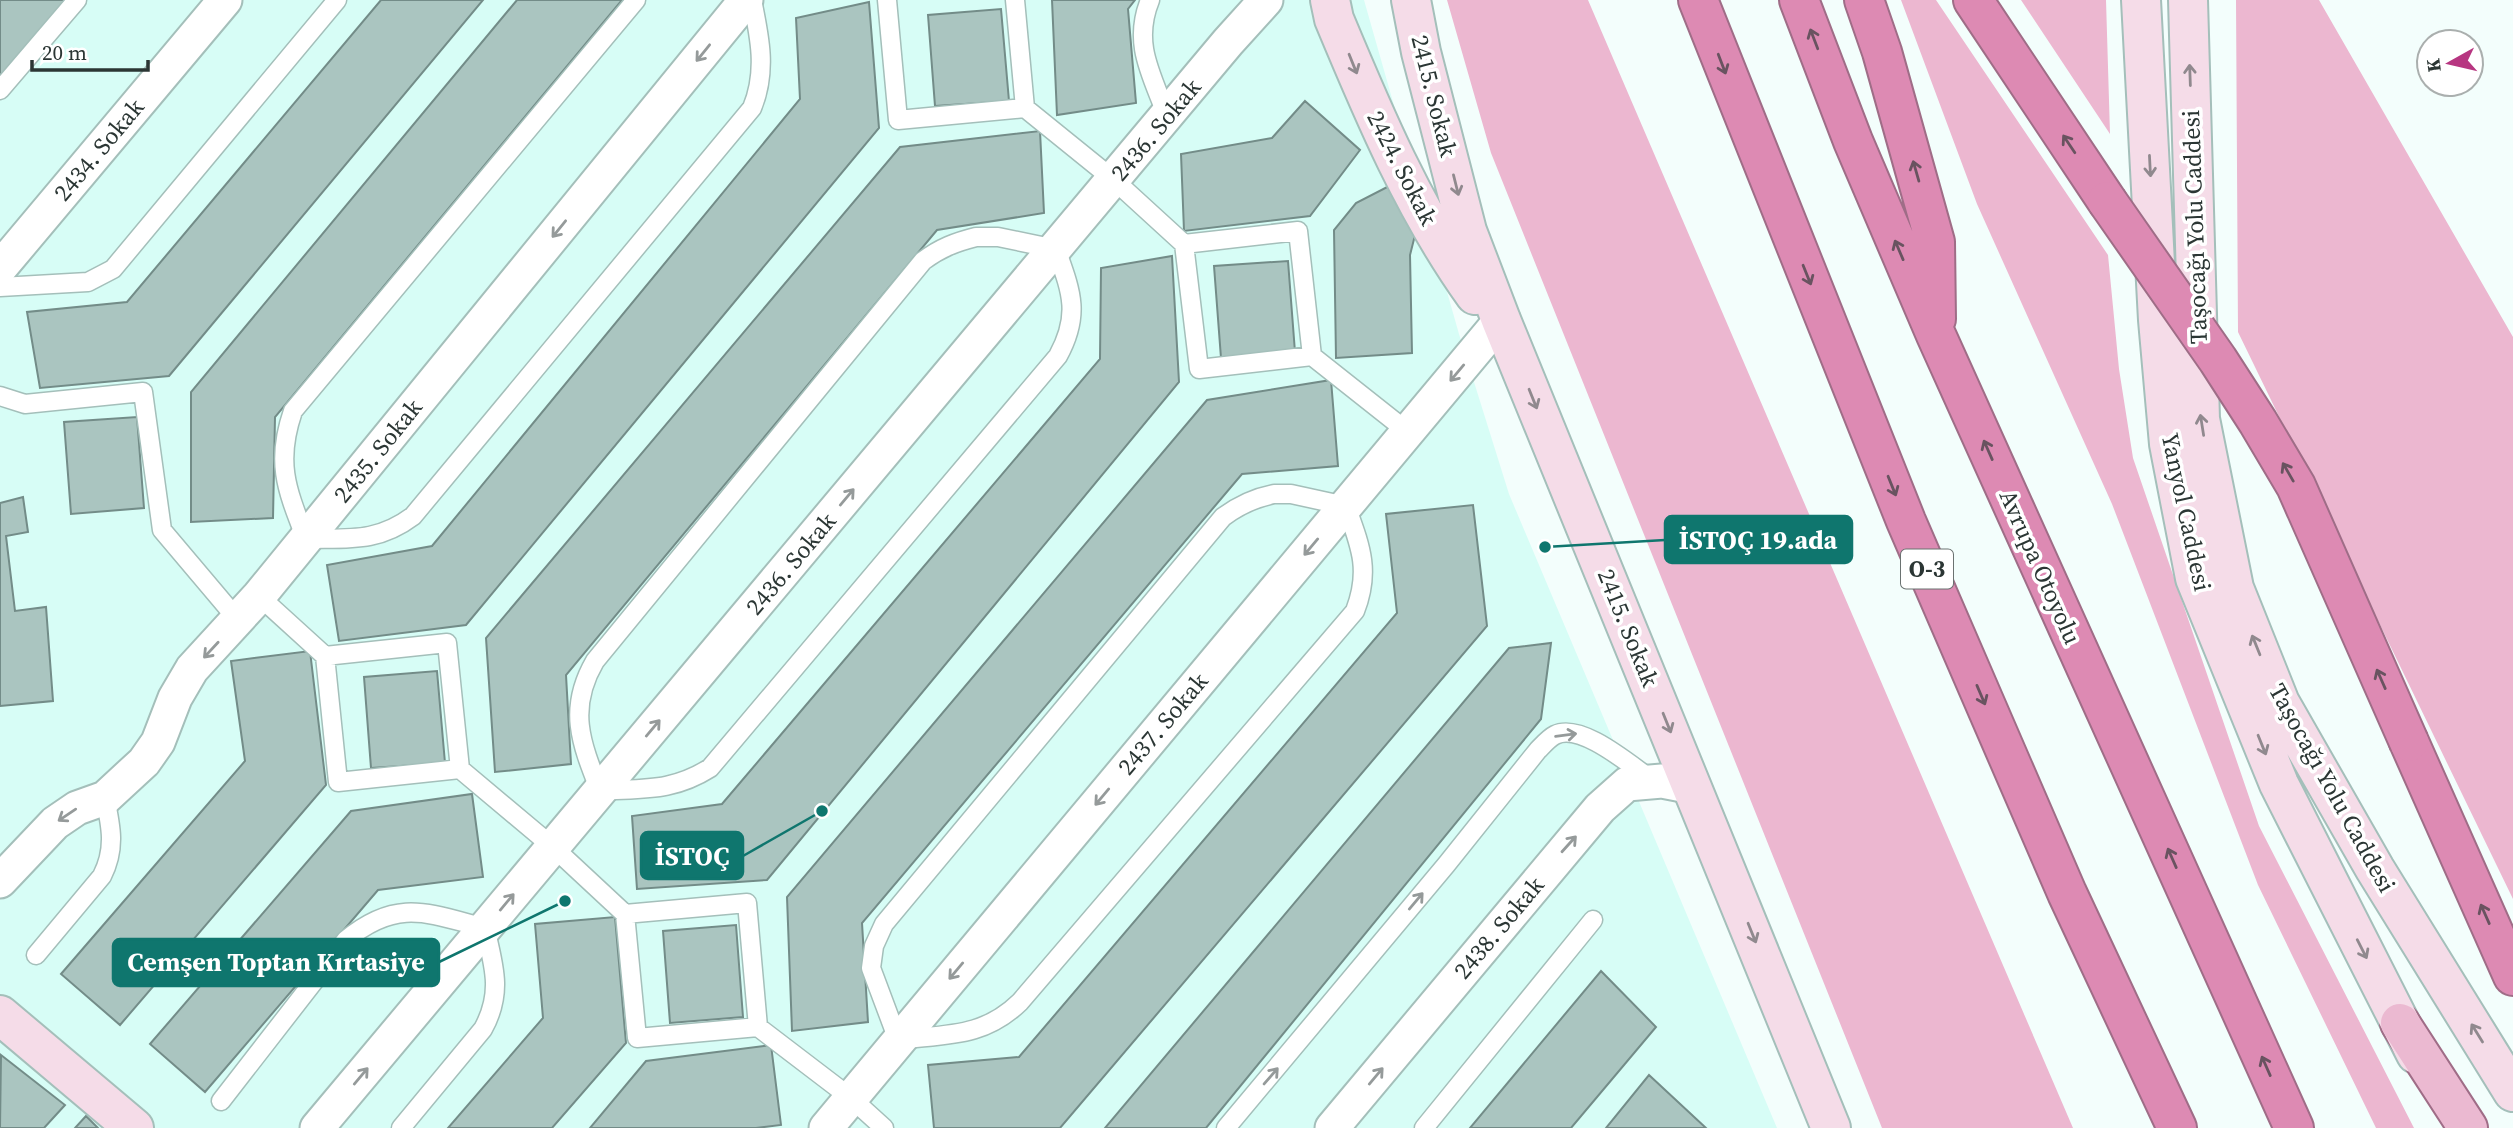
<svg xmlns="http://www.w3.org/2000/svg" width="2513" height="1128" viewBox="0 0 2513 1128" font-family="'Source Serif 4',serif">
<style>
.built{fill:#d7fdf6}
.green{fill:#ecb7d0}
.building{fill:#aac5c0;stroke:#738c88;stroke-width:2}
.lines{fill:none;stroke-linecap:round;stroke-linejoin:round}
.lane-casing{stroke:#a4bfba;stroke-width:21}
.street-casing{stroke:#a4bfba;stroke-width:37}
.secondary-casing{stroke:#a4bfba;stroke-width:42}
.primary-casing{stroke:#9f6d87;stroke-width:42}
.highway-casing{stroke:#9f6d87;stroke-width:42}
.lane{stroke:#fff;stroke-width:18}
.street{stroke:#fff;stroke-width:33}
.secondary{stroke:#f5dce8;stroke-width:38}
.primary{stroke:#ebb9d1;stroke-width:38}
.highway{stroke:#dd8ab3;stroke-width:38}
.highway-bridge-casing{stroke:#9f6d87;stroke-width:42;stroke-linecap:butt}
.highway-bridge{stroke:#dd8ab3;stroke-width:38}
.oneway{stroke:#695360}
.oneway2{stroke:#959a9a}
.oneway3{stroke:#90898e}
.labels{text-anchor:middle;stroke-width:7;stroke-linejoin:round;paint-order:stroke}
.shield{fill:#fff;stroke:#6b7271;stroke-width:2}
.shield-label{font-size:23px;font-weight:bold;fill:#2b3634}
.street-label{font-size:24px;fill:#2b3634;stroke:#fff}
.leader{fill:none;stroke:#0f766e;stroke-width:2.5}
.callout-dot{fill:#0f766e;stroke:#fff;stroke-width:2.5}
.callout{fill:#0f766e;stroke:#0f766e;stroke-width:2.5}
.callout-label{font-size:26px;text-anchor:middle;font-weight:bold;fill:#fff}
</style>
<rect width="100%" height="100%" fill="#f3fefc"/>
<!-- built -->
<path class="built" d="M0,0h1364l95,334 50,160 268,634h-1777z"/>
<!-- green -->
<path class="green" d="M1447,0h141l485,1128h-191l-391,-975z
M1901,0h35l172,255 11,114 14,89 126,368 155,302h-38l-118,-243 -146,-381 -135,-300z
M2021,0h85l4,134z
M2236,0h83l194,337v562l-275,-567z"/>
<!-- building -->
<path class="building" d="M0,0h71l-71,85z
M381,0h102l-314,376 -129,12 -13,-76 100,-10z
M517,0h105l-347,417 -2,101 -82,4v-130z
M1052,0h83l-7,9 8,94 -79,12z
M869,2l10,126 -413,497 -127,16 -12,-76 105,-19 368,-447 -4,-81z
M1001,9l8,92 -74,5 -7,-91z
M1305,101l55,49 -50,66 -126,15 -3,-77 91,-16z
M1040,131l4,82 -107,17 -371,445 5,89 -76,8 -9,-134 414,-491z
M1397,182l19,49 -6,24 2,98 -76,5 -2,-128 22,-27z
M1172,256l7,126 -412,498 -130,9 -5,-73 90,-12 378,-445 1,-91z
M1288,261l7,91 -74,6 -7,-92z
M1331,380l7,86 -96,8 -380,449 6,99 -76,9 -5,-134 420,-497z
M137,417l7,91 -73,6 -7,-92z
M23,497l5,35 -22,4 9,75 31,-4 7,94 -53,5v-203z
M1473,505l14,121 -427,502h-126l-6,-63 91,-8 378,-444 -11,-99z
M1551,643l-10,76 -335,409h-101l404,-480z
M310,651l16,134 -206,240 -59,-51 184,-213 -14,-100z
M437,671l8,92 -74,5 -7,-91z
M472,794l11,83 -105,13 -173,202 -55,-48 201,-233z
M615,917l11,126 -74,85h-104l95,-110 -8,-94z
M736,925l7,92 -73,6 -7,-92z
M1601,971l55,56 -85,101h-101z
M771,1045l10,80 -25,3h-166l56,-67z
M1,1055l64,50 -21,23h-44z
M1649,1075l57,53h-100z
M86,1116l12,12h-23z"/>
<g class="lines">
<!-- lane casing -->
<g class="lane-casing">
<path id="lane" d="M636,0l-343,411c-18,52 -6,79 13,128 42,-1 71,4 107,-23l339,-408c15,-36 8,-70 0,-108
M887,0l11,120 127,-12 89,72 70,64 15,125 113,-13 96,76
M1015,0l10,108
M1150,0c-18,44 2,75 17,116
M0,90l77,-90
M976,237h22l58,12c15,42 25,65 2,107l-348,412c-38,24 -67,20 -110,23 -19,-48 -33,-82 -5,-130l328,-400c17,-13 33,-19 53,-24z
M1184,244l114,-13 14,125
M0,287l88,-5 25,-13 224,-269
M0,396l25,8 118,-12 19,138 76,90
M1274,494h17l55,12c14,39 25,64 9,105l-335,391c-37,36 -74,32 -122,38l-27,-72 3,-22 10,-22 339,-407c16,-12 31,-19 51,-23z
M259,596l66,60 13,126 122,-13
M325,656l122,-13 13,126 93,78 72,67 12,124 121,-11 93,71 33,30
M625,914l122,-11 11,124
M36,955l66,-79c14,-27 9,-50 3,-78
M221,1101l125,-161c51,-42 81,-27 139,-12 9,38 18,65 -2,101l-82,99
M1226,1128l220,-263 92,-115c5,-5 11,-12 17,-15 26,-13 75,30 97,45
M1424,1128l169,-208"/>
</g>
<!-- street casing -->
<g class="street-casing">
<path id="street" d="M0,268l225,-268
M0,881l55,-58 22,-15 28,-10 39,-36 14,-20 17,-44 17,-29 67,-73 487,-596
M317,1128l911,-1086 38,-42
M826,1128l675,-808
M1332,1128l268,-320 27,-24 35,-3 31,6"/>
</g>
<!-- secondary casing -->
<g class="secondary-casing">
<path id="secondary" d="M1330,0l4,19c40,96 80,191 141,276
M1411,0l10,52 46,179 34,89 330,808
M2141,0l17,320 11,124 26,134 84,206 137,270
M2188,0l12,419 34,169 46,115 95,166 138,223
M0,1015l134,113"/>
</g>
<!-- primary casing -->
<g class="primary-casing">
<path id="primary" d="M2400,1023l68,105"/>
</g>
<!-- highway casing -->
<g class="highway-casing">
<path id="highway" d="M1698,0l208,521 161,372 110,235
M1799,0l54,141 83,194 358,793
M1864,0l18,52 53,190 1,77
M1973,0l134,201
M2409,742l104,234"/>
</g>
<!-- lane -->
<use href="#lane" class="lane"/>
<!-- street -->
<use href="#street" class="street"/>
<!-- secondary -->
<use href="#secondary" class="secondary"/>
<!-- primary -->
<use href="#primary" class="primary"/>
<!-- highway -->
<use href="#highway" class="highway"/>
<!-- highway-bridge casing -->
<g class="highway-bridge-casing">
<path id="highway-bridge" d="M2107,201l111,159 40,62 38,64 113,256"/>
</g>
<!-- highway-bridge -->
<use href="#highway-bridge" class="highway-bridge"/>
</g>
<!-- one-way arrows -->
<defs><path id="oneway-shaft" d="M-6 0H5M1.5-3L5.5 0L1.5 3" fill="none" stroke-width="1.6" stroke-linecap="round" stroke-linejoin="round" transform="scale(1.75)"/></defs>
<g class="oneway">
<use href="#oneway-shaft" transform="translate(1814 39) rotate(-111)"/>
<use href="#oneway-shaft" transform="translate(1722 64) rotate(69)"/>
<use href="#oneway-shaft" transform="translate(2069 144) rotate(-124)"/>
<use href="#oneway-shaft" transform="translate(1916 171) rotate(-106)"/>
<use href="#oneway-shaft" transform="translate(1899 250) rotate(-113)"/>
<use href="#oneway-shaft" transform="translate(1807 275) rotate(68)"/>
<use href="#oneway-shaft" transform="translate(1988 450) rotate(-114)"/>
<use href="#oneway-shaft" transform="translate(2288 472) rotate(-120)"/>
<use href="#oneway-shaft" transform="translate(1892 486) rotate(68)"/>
<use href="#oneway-shaft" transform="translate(2381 679) rotate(-114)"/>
<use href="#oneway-shaft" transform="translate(1981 695) rotate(67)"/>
<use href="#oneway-shaft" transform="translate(2172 858) rotate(-114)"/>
<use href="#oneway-shaft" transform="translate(2485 914) rotate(-114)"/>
<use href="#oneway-shaft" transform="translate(2266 1066) rotate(-114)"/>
</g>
<g class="oneway2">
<use href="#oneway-shaft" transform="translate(703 53) rotate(129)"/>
<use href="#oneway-shaft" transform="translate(559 229) rotate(129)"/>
<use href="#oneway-shaft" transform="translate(1457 373) rotate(130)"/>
<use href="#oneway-shaft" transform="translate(847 497) rotate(-50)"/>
<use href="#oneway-shaft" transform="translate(1311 547) rotate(130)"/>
<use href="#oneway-shaft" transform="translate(211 650) rotate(133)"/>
<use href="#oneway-shaft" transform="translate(653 728) rotate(-50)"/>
<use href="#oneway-shaft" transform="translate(1566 735) rotate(-7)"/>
<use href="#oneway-shaft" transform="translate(1102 797) rotate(130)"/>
<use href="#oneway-shaft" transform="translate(67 815) rotate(146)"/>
<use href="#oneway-shaft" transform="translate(1569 844) rotate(-48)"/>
<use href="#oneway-shaft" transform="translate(1416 901) rotate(-50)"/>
<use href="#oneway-shaft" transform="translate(507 902) rotate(-50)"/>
<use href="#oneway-shaft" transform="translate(956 971) rotate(130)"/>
<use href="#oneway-shaft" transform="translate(361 1076) rotate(-50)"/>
<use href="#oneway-shaft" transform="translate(1271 1076) rotate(-49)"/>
<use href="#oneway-shaft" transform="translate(1376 1076) rotate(-50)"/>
</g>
<g class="oneway3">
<use href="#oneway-shaft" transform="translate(1353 64) rotate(68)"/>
<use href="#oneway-shaft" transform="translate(2190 75) rotate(-92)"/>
<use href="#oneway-shaft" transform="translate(2150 166) rotate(87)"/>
<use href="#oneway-shaft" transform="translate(1456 185) rotate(76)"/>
<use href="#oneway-shaft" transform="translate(1533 399) rotate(68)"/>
<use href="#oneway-shaft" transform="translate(2202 425) rotate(-99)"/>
<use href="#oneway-shaft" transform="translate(2256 645) rotate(-112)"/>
<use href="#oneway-shaft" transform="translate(1667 723) rotate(68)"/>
<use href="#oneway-shaft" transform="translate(2262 745) rotate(68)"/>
<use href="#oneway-shaft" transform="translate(1752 933) rotate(68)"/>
<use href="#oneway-shaft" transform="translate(2362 949) rotate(63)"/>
<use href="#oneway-shaft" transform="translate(2477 1033) rotate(-122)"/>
</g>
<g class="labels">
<!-- shield labels -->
<rect class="shield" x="1901" y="549.5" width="52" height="39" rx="5"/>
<g class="shield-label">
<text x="1927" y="577">O-3</text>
</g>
<!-- street labels -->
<g class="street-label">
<text transform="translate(1434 96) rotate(76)" y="8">2415. Sokak</text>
<text transform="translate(1156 130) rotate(-50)" y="8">2436. Sokak</text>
<text transform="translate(99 150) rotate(-50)" y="8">2434. Sokak</text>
<text transform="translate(1402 168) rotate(63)" y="8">2424. Sokak</text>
<text transform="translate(2195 227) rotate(-92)" y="8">Taşocağı Yolu Caddesi</text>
<text transform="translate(378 451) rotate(-51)" y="8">2435. Sokak</text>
<text transform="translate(2186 512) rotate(78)" y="8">Yanyol Caddesi</text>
<text transform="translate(791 564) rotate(-50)" y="8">2436. Sokak</text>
<text transform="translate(2040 567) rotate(66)" y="8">Avrupa Otoyolu</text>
<text transform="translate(1628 628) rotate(68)" y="8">2415. Sokak</text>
<text transform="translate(1163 724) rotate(-50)" y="8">2437. Sokak</text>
<text transform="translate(2332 788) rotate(61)" y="8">Taşocağı Yolu Caddesi</text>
<text transform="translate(1499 928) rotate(-50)" y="8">2438. Sokak</text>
</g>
</g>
<!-- callouts -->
<path class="leader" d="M1545 547L1665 540M822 811L743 856M565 901L439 962"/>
<g class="callout-dot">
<circle cx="1545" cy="547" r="7"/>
<circle cx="822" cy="811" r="7"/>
<circle cx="565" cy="901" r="7"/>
</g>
<g class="callout">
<rect x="1665" y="516" width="187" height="47" rx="7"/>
<rect x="641" y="832" width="102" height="47" rx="7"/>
<rect x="113" y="939" width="326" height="47" rx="7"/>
</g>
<g class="callout-label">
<text x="1758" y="549">İSTOÇ 19.ada</text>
<text x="692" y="865">İSTOÇ</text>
<text x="276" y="971">Cemşen Toptan Kırtasiye</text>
</g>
<!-- north arrow -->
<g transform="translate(2450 63) rotate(262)"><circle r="33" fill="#ffffff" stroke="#aaafae" stroke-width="2"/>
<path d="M0-5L12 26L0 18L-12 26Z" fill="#b73681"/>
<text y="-10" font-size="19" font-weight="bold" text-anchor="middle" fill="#2b3634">K</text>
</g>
<!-- scale -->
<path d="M32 60v10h116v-10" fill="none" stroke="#2b3634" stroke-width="3.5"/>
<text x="42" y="60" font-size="21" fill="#2b3634" stroke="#ffffff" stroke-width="5" paint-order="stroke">20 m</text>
</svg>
